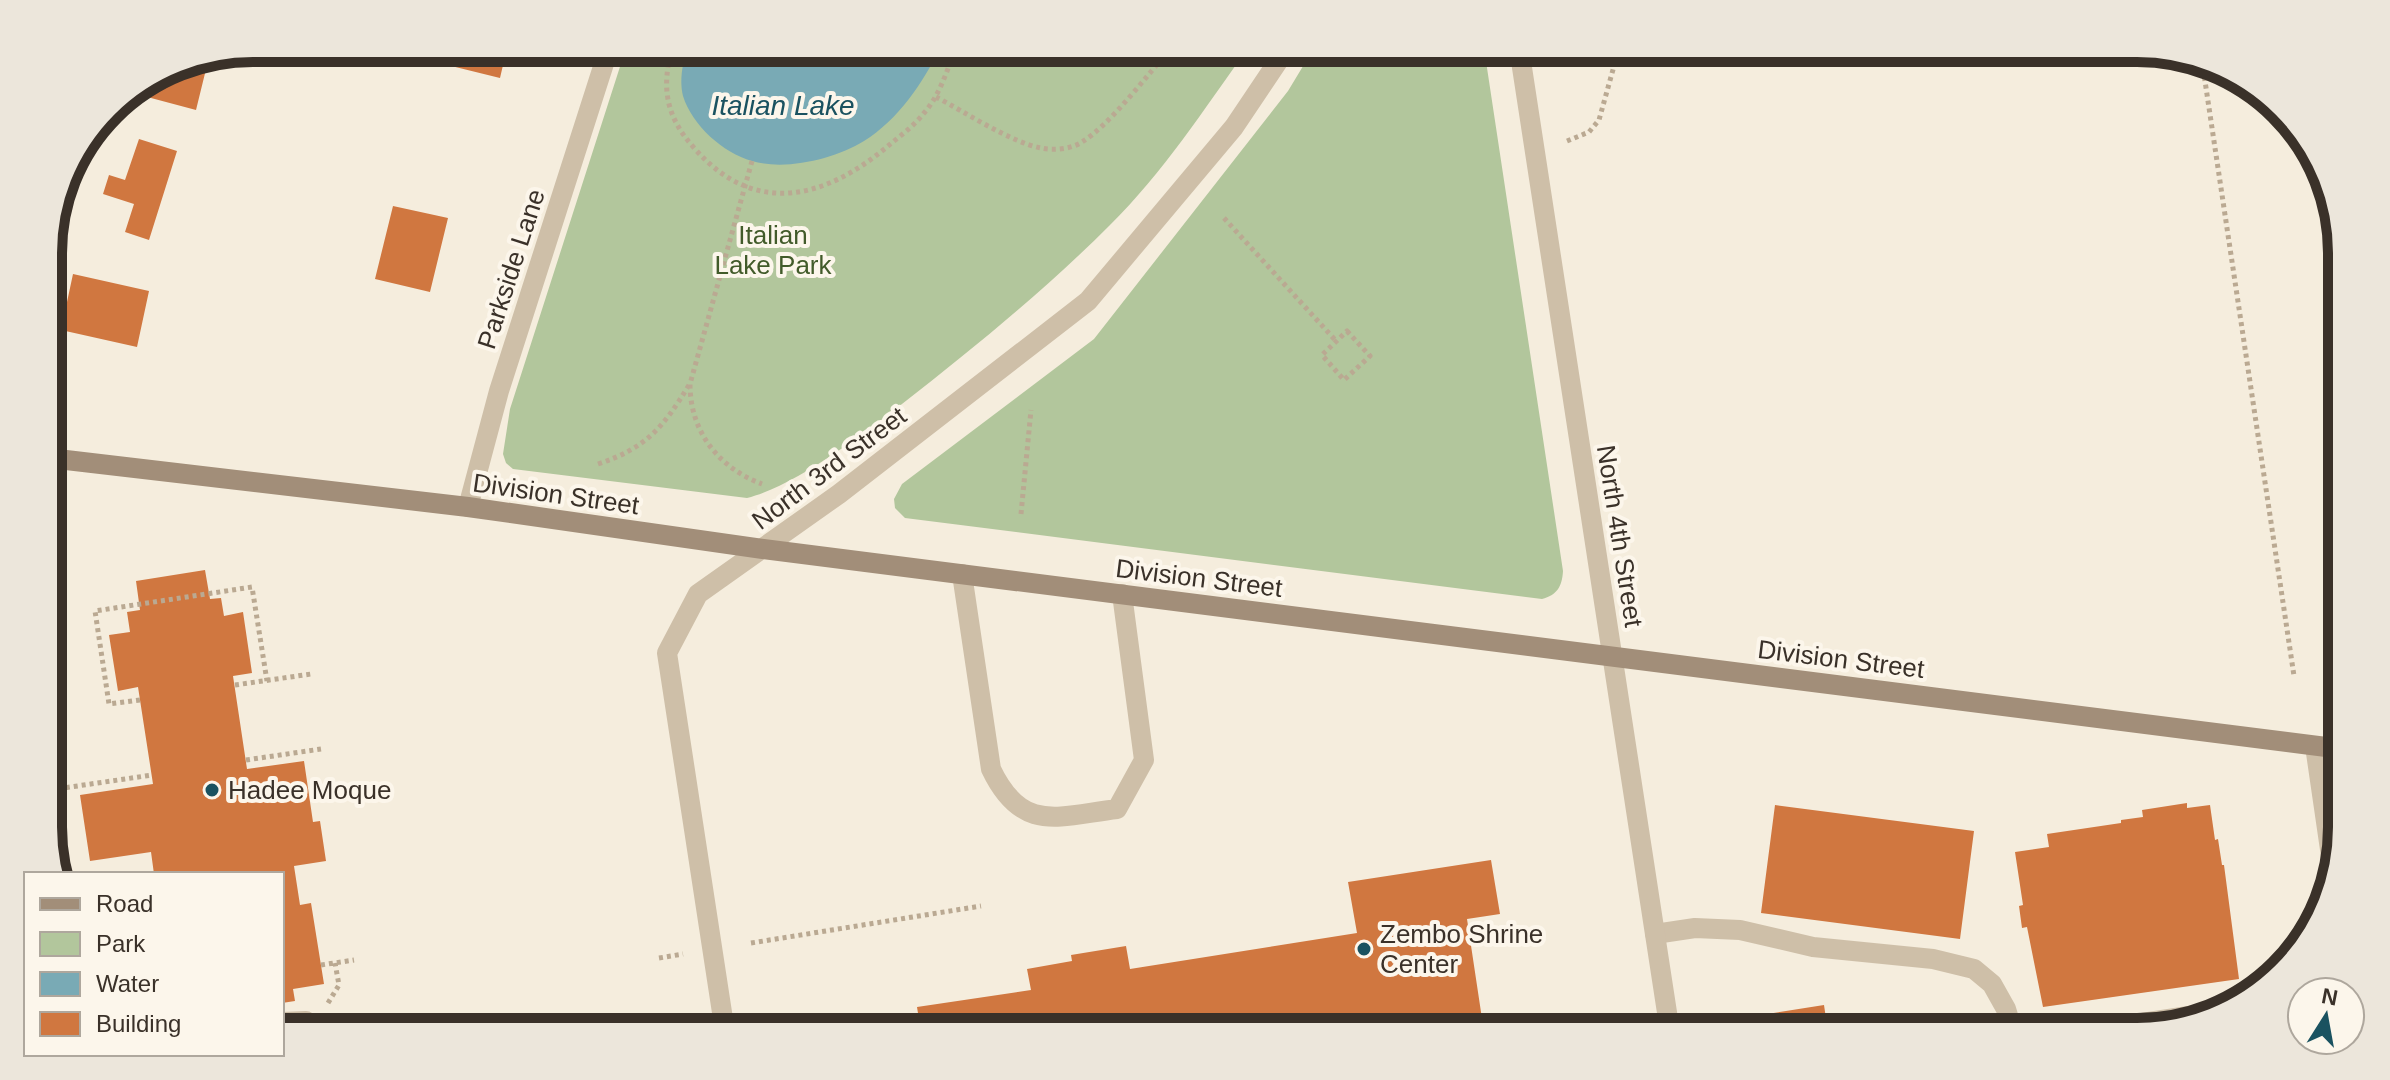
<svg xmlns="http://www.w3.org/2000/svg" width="2390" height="1080" viewBox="0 0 2390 1080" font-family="Arial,sans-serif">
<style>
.green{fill:#b2c69c}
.water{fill:#79aab5}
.building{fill:#d07740}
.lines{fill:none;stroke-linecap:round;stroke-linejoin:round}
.path{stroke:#baa992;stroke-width:5;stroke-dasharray:4 4;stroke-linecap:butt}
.service{stroke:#cebfa8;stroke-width:20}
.minor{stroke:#cebfa8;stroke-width:20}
.secondary{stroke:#a28e79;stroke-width:20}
.poi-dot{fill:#1a5260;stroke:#fcf6eb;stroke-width:3}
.labels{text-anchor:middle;stroke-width:8;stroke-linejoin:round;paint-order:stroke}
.park-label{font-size:26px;fill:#425b2a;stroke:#fcf6eb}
.street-label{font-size:26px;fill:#3a3129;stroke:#fcf6eb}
.poi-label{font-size:26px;fill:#3a3129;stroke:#fcf6eb;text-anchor:start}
.water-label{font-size:28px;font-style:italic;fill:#1a5260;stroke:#fcf6eb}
.rim{fill:none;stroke:#3a3129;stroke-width:10}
</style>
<rect width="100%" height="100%" fill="#f5eddd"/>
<!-- green -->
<path class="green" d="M626,48h622c-43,60 -86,126 -138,177 -65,65 -136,123 -208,179 -38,30 -109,83 -155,94l-234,-29 -7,-6 -3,-9 7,-45z
M1314,48h170l79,523c-1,16 -6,24 -21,28l-637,-81 -10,-10 -1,-9 8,-15 192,-145 194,-248z"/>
<!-- water -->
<path class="water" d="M687,48h253c-17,35 -42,72 -76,93 -30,18 -78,30 -112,20 -29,-8 -60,-36 -69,-65 -4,-16 0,-33 4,-48z"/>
<!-- building -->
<path class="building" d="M434,48h73l-7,30 -69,-17z
M209,57l-13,53 -60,-16 2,-7 37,-24z
M139,139l38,12 -28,89 -24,-8 9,-28 -31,-10 6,-19 16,5z
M393,206l55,12 -18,74 -55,-13z
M73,274l76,17 -12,56 -76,-17z
M205,570l5,29 11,-1 3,18 19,-4 9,61 -19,3 14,93 57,-8 9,61 7,-1 6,40 -32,5 6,39 11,-2 13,81 -31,5 2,12 -13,2v-129h-128l-3,-22 -61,9 -10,-66 73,-11 -15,-97 -20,4 -9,-56 21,-3 -3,-20 13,-2 -4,-29z
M2187,803v5l23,-3 5,35 3,-1 4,26h2l15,114 -196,28 -16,-80 -5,1 -3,-22 4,-1 -8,-53 34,-5 -2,-13 74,-11v-3l22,-3 -1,-7z
M1775,805l199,26 -14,108 -199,-26z
M1491,860l9,54 -33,5 17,113h-563l-4,-25 114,-17 -4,-21 45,-8 -1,-6 55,-9 4,23 227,-36 -9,-51z
M1824,1005l4,27h-78l-2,-15z"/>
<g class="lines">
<!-- path -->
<path class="path" d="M672,48c-11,41 -6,69 23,101 60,68 130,50 193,-3 12,-10 26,-20 36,-33 16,-18 23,-43 32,-65
M2202,61l92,615
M936,97c29,15 74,45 105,51 13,3 30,1 41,-6 28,-17 66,-68 89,-94
M1567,141l22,-9 10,-12 20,-72
M752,161l-62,223c0,48 29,84 72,100
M1224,218l113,124
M1347,331l23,25 -26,24 -22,-25z
M598,464c48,-16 65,-36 91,-79
M1021,514l10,-104
M235,685l76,-11
M140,700l-31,4 -14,-93 157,-24 15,94
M246,760l75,-11
M50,790l102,-15
M751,943l230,-37
M659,958l24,-4
M321,965l33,-5
M328,1003l11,-18 -4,-22
M1568,1032l44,-6"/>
<!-- service -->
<path class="service" d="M962,574l29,195c31,65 67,47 126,40l27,-49 -22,-166
M1655,934l40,-6 45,2 73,17 120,12 41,10 18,15 14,25 7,23
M282,1022l24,-1 13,11"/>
<!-- minor -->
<path class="minor" d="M1519,48l151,984
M468,507l31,-116 110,-343
M2315,746l18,124
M725,1032l-58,-379 31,-59 141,-100 249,-193 146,-174 53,-79
M2081,1032l121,-18"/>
<!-- secondary -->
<path class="secondary" d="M49,458l419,49 295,42 1579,200"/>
</g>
<!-- markers -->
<g class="poi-dot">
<circle cx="212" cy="790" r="8"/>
<circle cx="1364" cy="949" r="8"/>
</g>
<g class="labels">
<!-- park labels -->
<g class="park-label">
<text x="773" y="244">Italian<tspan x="773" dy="30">Lake Park</tspan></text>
</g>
<!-- street labels -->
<g class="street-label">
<text transform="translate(511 269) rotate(-72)" y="9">Parkside Lane</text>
<text transform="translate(829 468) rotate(-37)" y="9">North 3rd Street</text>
<text transform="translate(556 494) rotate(8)" y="9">Division Street</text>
<text transform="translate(1620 536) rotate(81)" y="9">North 4th Street</text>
<text transform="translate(1199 578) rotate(7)" y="9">Division Street</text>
<text transform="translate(1841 659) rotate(7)" y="9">Division Street</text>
</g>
<!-- poi labels -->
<g class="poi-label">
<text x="228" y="799">Hadee Moque</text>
<text x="1380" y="943">Zembo Shrine<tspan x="1380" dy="30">Center</tspan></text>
</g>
<!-- water labels -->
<g class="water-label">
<text x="783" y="115">Italian Lake</text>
</g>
</g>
<!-- crop -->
<path d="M0 0H2390V1080H0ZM253 62H2137A191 191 0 0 1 2328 253V827A191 191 0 0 1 2137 1018H253A191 191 0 0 1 62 827V253A191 191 0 0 1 253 62Z" fill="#ece6db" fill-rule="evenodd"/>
<path class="rim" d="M253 62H2137A191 191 0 0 1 2328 253V827A191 191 0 0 1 2137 1018H253A191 191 0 0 1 62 827V253A191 191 0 0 1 253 62Z"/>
<!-- legend -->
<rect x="24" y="872" width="260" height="184" fill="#fcf6eb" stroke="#aea79d" stroke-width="2"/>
<rect x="40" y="898" width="40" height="12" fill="#a28e79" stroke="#aea79d" stroke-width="2"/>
<text x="96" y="912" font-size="24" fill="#3a3129">Road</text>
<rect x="40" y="932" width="40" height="24" fill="#b2c69c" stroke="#aea79d" stroke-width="2"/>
<text x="96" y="952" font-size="24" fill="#3a3129">Park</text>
<rect x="40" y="972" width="40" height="24" fill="#79aab5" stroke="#aea79d" stroke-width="2"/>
<text x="96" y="992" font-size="24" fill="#3a3129">Water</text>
<rect x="40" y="1012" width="40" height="24" fill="#d07740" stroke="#aea79d" stroke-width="2"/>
<text x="96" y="1032" font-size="24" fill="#3a3129">Building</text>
<!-- north arrow -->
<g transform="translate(2326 1016) rotate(11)"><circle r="38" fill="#fcf6eb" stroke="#aea79d" stroke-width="2"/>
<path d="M0-6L14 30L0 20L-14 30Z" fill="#1a5260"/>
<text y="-12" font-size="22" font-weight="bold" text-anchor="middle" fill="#3a3129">N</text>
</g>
</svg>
